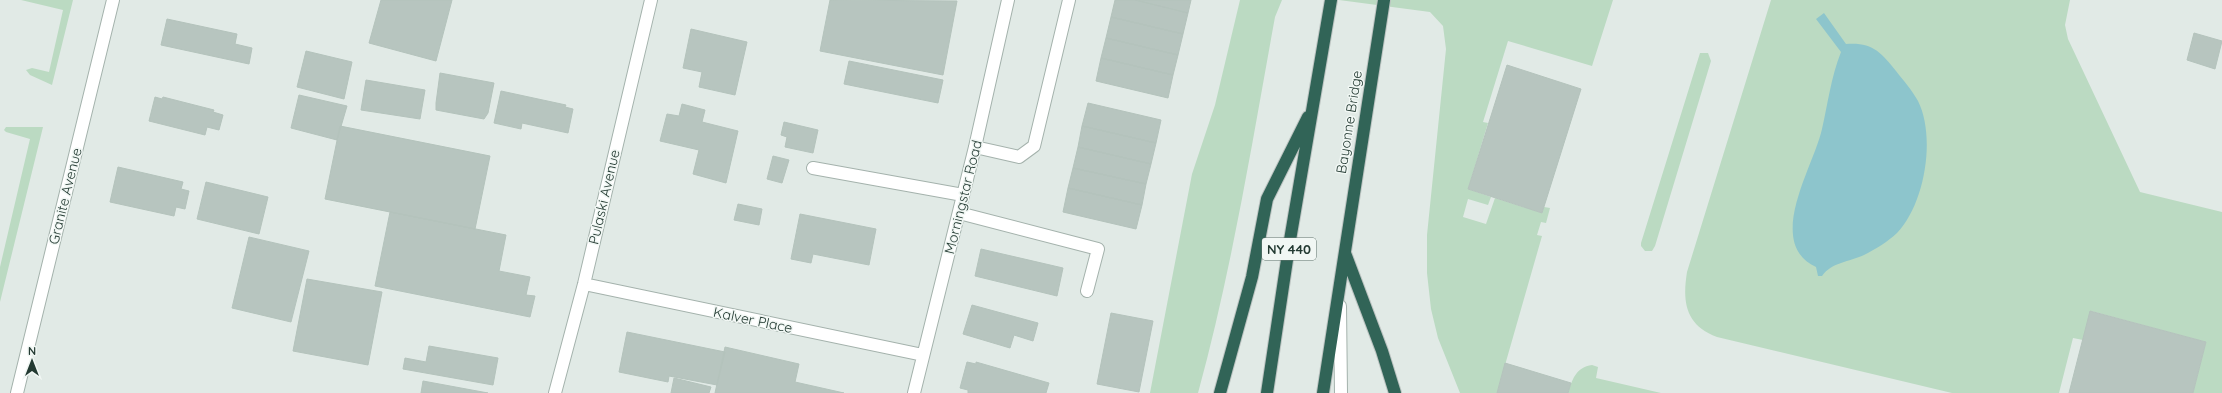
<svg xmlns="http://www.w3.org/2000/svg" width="2222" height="393" viewBox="0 0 2222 393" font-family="Quicksand,sans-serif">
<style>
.green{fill:#bbdac2}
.water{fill:#8dc5cc}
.building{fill:#b7c5bf;stroke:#b4c3bc}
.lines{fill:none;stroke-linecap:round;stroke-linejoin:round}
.minor-casing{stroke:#a4b2ac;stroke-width:14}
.highway-casing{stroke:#bdc4c2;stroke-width:14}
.minor{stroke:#fff;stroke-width:12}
.highway{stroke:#316457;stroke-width:12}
.labels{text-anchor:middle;stroke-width:3;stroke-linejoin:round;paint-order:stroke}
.shield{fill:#f1f7f4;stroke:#61736c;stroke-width:1}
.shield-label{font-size:13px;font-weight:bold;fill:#233a32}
.street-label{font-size:14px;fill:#233a32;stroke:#f1f7f4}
</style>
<rect width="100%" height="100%" fill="#e1eae6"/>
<!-- green -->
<path class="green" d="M21,0h52l-21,85 -22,-10 -4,-5 6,-2 17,4 14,-62z
M1240,0h42l-7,17c-23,126 -43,252 -77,376h-48l42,-219 23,-69z
M1339,0h274l-21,66 -84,-25 -25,81 5,1 -20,66 23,8 -3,8 -20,-6 -5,18 23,7 9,-26 47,15 2,-6 6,1 -4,15 -5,-1 -4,13 5,1 -45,157h-37l-22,-55 -7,-29 -4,-36v-38l19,-186 -3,-23 -13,-14z
M1771,0h299l-5,25 3,14 72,153 82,20v181h-29l13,-51 -115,-31 -8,29 -10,-2 -14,55h-107l-235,-56c-31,-12 -35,-34 -30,-65z
M1700,53h8l3,8 -56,185 -3,5h-7l-4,-5v-3z
M6,127h37l-43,175v-35l30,-128 -24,-7 -2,-2z
M1592,365l6,2 -2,11 65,15h-93c4,-13 8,-26 24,-28z"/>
<!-- water -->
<path class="water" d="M1824,13l22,31c26,-2 35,8 50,27 7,9 16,19 22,30 18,36 7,103 -21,132 -8,8 -23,17 -33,22 -15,7 -32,7 -42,21h-4l-2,-9c-52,-24 -2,-101 6,-138 6,-26 9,-52 19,-77l-25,-33z"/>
<!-- building -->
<path class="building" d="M381,0h71l-16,61 -67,-18z
M830,0l127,1 -14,74 -123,-24z
M1115,0h20l53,13 -5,21 -72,-17z
M1135,0h56l-3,13z
M1111,17l72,17 -5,21 -72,-17z
M167,19l70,15 -2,10 17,4 -3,16 -88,-19z
M691,29l56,13 -12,53 -36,-8 3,-15 -19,-4z
M2194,33l28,8 -7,28 -28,-9z
M1106,38l72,17 -5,20 -72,-17z
M306,51l46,11 -8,37 -47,-12z
M1101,58l72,17 -5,23 -72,-17z
M849,61l94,19 -5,23 -94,-19z
M1507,65l74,24 -39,124 -74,-24z
M440,73l54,10 -6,30 -4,6 -48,-9v-7z
M366,80l59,10 -5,29 -59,-9z
M501,91l65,14 -1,2 8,2 -5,24 -46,-10 -1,6 -27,-6z
M299,95l48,11 -10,34 -46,-12z
M155,97l7,2 1,-2 51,13 -1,2 10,3 -4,15 -12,-3 -2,8 -56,-14z
M1088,103l73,17 -5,23 -74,-17z
M682,104l23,6 -3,12 36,9 -12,52 -33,-9 6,-24 -39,-9 7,-27 12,2z
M784,122l34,8 -5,23 -28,-6 2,-10 -6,-2z
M340,126l150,30 -15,73 -150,-30z
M1082,126l74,17 -5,21 -73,-17z
M1078,147l73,17 -5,20 -73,-16z
M773,156l16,4 -7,23 -15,-4z
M118,167l65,15 -2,7 8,2 -4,18 -9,-2 -2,9 -64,-14z
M1073,168l73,16 -4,21 -74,-17z
M206,182l62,15 -9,37 -62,-15z
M1068,188l74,17 -6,24 -73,-17z
M738,204l24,5 -3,16 -25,-5z
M390,212l116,23 -7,36 31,6 -4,18 9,1 -5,21 -155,-31z
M800,214l76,15 -7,36 -56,-11 -2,9 -20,-4z
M249,237l60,14 -18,71 -59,-14z
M981,249l82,19 -6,28 -82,-20z
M307,279l75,13 -14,73 -75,-14z
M972,305l66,18 -5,18 -19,-6 -4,13 -47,-14z
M2090,311l116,31 -13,51h-124z
M1111,313l42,8 -14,71 -42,-8z
M627,332l98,20 -8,33 -48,-9 -1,6 -49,-10z
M429,346l69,12 -5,27 -90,-16 2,-11 21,4z
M725,347l74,17 -4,18 49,11h-129z
M967,362l9,2v-2l73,21 -3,10h-78v-3l-8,-2z
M1505,363l66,20 -3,10h-71z
M674,378l37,9 -2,6h-38z
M423,381l65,12h-67z"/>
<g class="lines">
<!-- minor casing -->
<g class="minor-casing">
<path id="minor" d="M975,147l44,10 15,-11 35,-146
M813,168l150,27
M959,213l139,36 -11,42
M584,284l339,71
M1340,306l1,87
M17,393l96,-393
M555,393l29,-109 67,-284
M914,393l61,-246 33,-147"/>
</g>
<!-- highway casing -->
<g class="highway-casing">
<path id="highway" d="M1345,253l37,98 13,42
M1220,393l32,-116 15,-78 41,-82
M1267,393l23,-153 41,-240
M1323,393l61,-393"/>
</g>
<!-- minor -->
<use href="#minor" class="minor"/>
<!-- highway -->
<use href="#highway" class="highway"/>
</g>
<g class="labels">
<!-- shield labels -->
<rect class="shield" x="1262" y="238" width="54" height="22" rx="3"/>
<g class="shield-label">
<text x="1289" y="254">NY 440</text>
</g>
<!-- street labels -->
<g class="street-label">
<text transform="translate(1349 122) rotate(-81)" y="5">Bayonne Bridge</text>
<text transform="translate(65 196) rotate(-76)" y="5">Granite Avenue</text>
<text transform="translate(604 197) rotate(-77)" y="5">Pulaski Avenue</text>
<text transform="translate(963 197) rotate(-76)" y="5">Morningstar Road</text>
<text transform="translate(753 320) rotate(12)" y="5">Kalver Place</text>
</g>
</g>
<!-- north arrow -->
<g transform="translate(32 361)" stroke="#f1f7f4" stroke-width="3" paint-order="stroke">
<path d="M0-3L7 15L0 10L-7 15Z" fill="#233a32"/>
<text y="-6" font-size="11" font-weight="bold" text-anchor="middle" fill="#233a32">N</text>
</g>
</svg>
